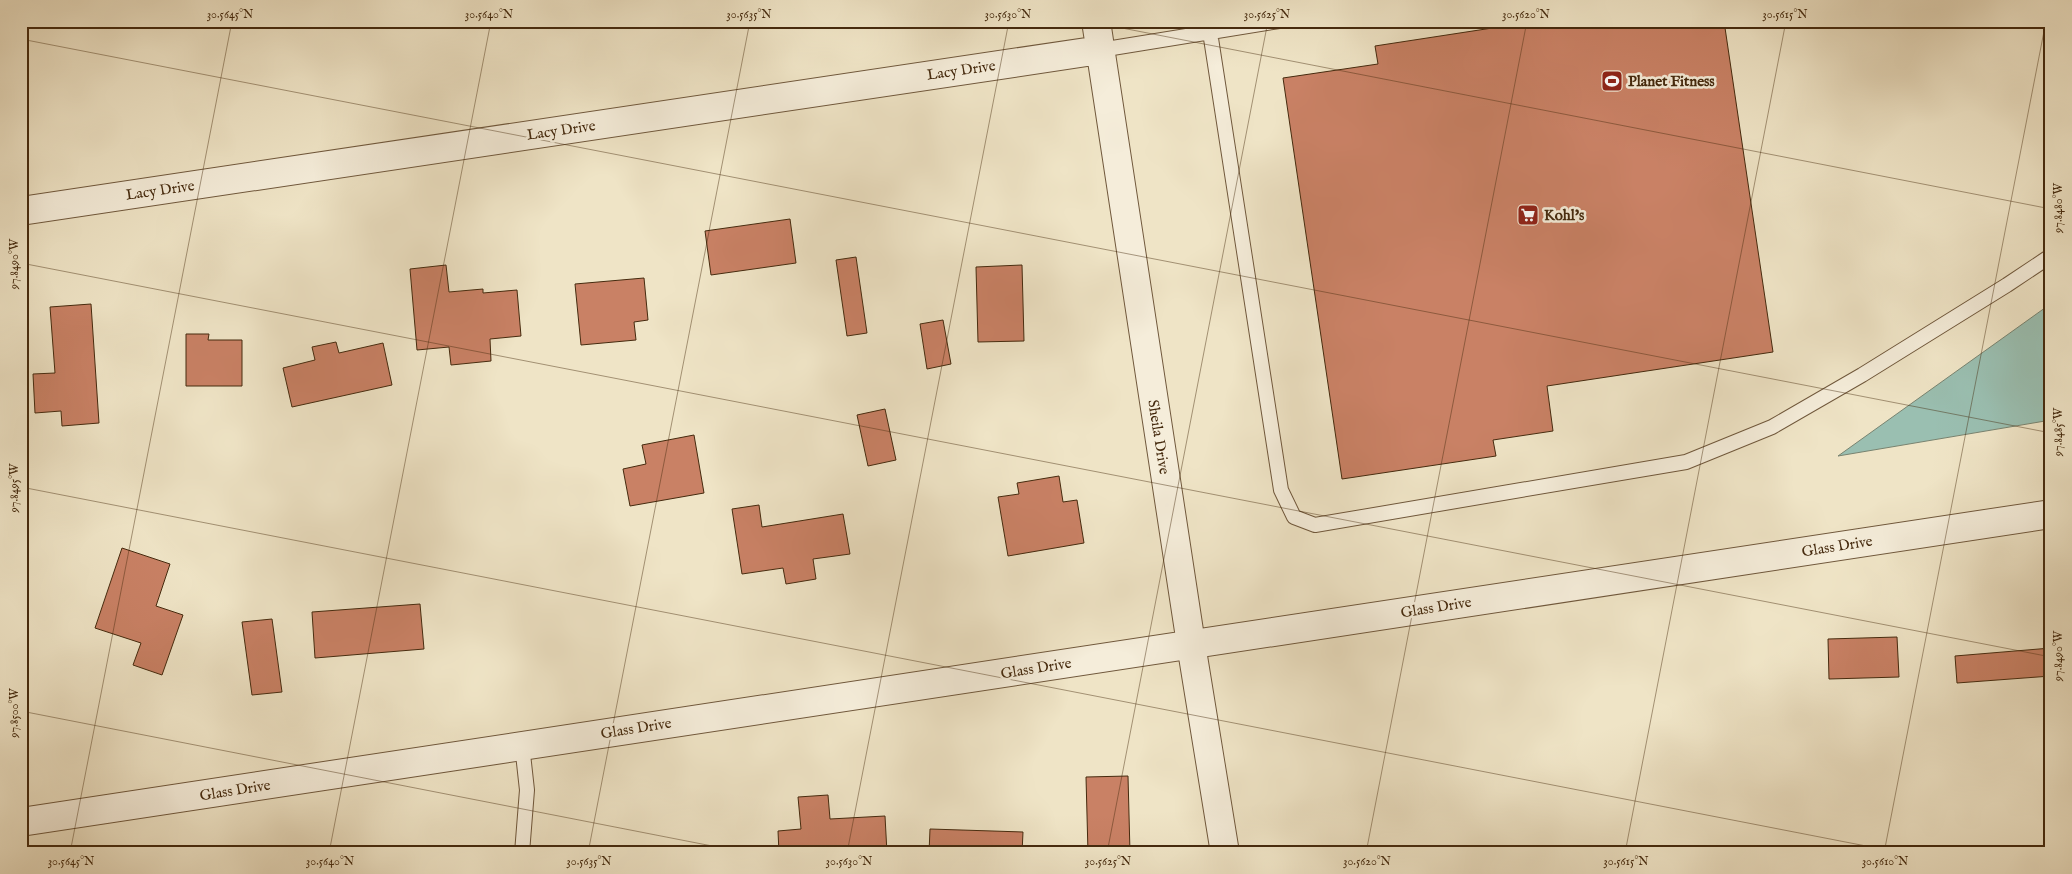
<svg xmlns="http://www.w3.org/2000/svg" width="2072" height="874" viewBox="0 0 2072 874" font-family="'IM FELL English',serif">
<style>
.water{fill:#9abfb1;stroke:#788370}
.building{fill:#c98165;stroke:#452a0e}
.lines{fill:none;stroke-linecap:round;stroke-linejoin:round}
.lane-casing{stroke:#70583c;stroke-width:16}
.street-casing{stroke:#70583c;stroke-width:30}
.lane{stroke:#f5edda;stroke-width:14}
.street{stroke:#f5edda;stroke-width:28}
.ticks{fill:none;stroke:#452a0e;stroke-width:1;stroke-opacity:0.45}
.labels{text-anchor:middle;stroke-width:5;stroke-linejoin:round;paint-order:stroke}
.street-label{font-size:15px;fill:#452a0e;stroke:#f5edda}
.poi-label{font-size:15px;font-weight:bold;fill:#452a0e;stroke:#f5edda;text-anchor:start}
.neatline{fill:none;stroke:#452a0e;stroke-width:2}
.ticks-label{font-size:12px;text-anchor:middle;fill:#452a0e}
</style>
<rect width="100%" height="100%" fill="#efe4c6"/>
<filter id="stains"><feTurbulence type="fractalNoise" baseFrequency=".004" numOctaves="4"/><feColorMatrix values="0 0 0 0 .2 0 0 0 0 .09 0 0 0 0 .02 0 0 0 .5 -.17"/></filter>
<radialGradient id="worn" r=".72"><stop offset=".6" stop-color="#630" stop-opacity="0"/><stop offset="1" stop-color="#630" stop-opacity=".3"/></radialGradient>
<!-- water -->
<path class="water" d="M2049,305h2v115l-213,36z"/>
<!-- building -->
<path class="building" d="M1538,21h89l2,7 45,-7h50l49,331 -226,34 6,45 -60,9 3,16 -154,23 -59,-401 95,-14 -3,-18z
M790,219l6,44 -85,12 -6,-44z
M856,257l11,76 -20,3 -11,-76z
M446,265l3,27 34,-3v4l34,-3 4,46 -31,3 1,22 -40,4 -2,-18 -32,3 -7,-81z
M1022,265l2,76 -46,1 -2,-75z
M644,278l4,42 -14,2 2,18 -55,5 -6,-61z
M91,304l8,119 -37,3 -1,-15 -26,2 -2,-39 22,-1 -5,-66z
M943,320l8,44 -24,5 -7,-45z
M186,334h23l-1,6h34v46h-56z
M336,342l3,11 44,-10 9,42 -100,22 -9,-39 32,-8 -3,-13z
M885,409l11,51 -28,6 -11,-51z
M694,435l10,58 -74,13 -7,-37 23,-5 -4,-19z
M1059,476l4,26 14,-2 7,43 -76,13 -10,-59 21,-3 -2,-11z
M759,505l3,22 81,-13 7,40 -37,5 3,20 -30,5 -3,-16 -41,6 -10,-65z
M122,548l48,16 -14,42 27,9 -21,60 -29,-10 8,-22 -46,-15z
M420,604l4,45 -109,9 -3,-46z
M272,619l10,73 -30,3 -10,-73z
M1897,637l2,40 -70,2 -1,-40z
M2051,648v28l-94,7 -2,-27z
M1128,776l2,77h-42l-2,-76z
M828,795l2,24 55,-3 2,37h-108l-1,-22 23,-2 -3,-32z
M930,829l93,3 -1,21h-93z"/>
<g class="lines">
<!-- lane casing -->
<g class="lane-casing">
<path id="lane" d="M1210,32l71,458 13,27 21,8 371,-63 86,-35 90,-52 145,-90 39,-26 5,-2
M1100,50l179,-29
M522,853l5,-63 -5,-45"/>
</g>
<!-- street casing -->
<g class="street-casing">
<path id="street" d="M1096,21l95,623 34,209
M21,211l1079,-161
M21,822l2030,-308"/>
</g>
<!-- lane -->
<use href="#lane" class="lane"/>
<!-- street -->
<use href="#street" class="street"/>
</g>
<!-- ticks -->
<path class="ticks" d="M1086,21l965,188M21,39l2030,394M21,263l2030,394M21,487l1881,366M21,711l727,142M70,853l162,-832M329,853l162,-832M588,853l162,-832M847,853l162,-832M1107,853l161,-832M1366,853l161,-832M1625,853l161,-832M1884,853l162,-832"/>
<!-- icons -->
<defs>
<g id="stadium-square" transform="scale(1.125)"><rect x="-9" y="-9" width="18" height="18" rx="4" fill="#8f2418" stroke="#f5edda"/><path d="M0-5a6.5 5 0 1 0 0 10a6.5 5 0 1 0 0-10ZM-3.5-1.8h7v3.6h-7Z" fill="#fff"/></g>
<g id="supermarket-square" transform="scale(1.125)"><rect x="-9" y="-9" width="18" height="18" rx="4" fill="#8f2418" stroke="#f5edda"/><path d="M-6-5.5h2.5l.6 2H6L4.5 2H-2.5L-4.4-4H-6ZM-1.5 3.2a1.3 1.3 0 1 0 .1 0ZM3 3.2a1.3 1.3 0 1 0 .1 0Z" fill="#fff"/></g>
</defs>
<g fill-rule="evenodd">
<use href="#stadium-square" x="1612" y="81"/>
<use href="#supermarket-square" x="1528" y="215"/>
</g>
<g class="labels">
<!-- street labels -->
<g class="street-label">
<text transform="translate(961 70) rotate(-8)" y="5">Lacy Drive</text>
<text transform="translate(561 130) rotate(-8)" y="5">Lacy Drive</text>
<text transform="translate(160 190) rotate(-8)" y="5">Lacy Drive</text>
<text transform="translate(1159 437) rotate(81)" y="5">Sheila Drive</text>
<text transform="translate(1837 546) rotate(-9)" y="5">Glass Drive</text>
<text transform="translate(1436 607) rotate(-9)" y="5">Glass Drive</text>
<text transform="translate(1036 668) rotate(-9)" y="5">Glass Drive</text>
<text transform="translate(636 728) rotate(-9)" y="5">Glass Drive</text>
<text transform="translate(235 790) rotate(-9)" y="5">Glass Drive</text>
</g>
<!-- poi labels -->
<g class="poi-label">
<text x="1628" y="86">Planet Fitness</text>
<text x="1544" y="220">Kohl's</text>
</g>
</g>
<!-- margin -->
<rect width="2072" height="874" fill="none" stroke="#efe4c6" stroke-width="55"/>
<rect x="28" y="28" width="2016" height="818" class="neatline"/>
<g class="ticks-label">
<text x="230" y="18">30.5645°N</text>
<text x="489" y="18">30.5640°N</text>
<text x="749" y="18">30.5635°N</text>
<text x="1008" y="18">30.5630°N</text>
<text x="1267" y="18">30.5625°N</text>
<text x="1526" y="18">30.5620°N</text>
<text x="1785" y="18">30.5615°N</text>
<text transform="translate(2058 208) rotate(-90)" y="4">97.8480°W</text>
<text transform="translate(14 264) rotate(-90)" y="4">97.8490°W</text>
<text transform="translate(2058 432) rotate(-90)" y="4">97.8485°W</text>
<text transform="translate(14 488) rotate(-90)" y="4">97.8495°W</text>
<text transform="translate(2058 656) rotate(-90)" y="4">97.8490°W</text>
<text transform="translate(14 713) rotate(-90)" y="4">97.8500°W</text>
<text x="71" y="865">30.5645°N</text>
<text x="330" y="865">30.5640°N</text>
<text x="589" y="865">30.5635°N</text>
<text x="849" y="865">30.5630°N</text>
<text x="1108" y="865">30.5625°N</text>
<text x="1367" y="865">30.5620°N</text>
<text x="1626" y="865">30.5615°N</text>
<text x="1885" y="865">30.5610°N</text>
</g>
<rect width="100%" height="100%" filter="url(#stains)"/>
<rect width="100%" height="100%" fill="url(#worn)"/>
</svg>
